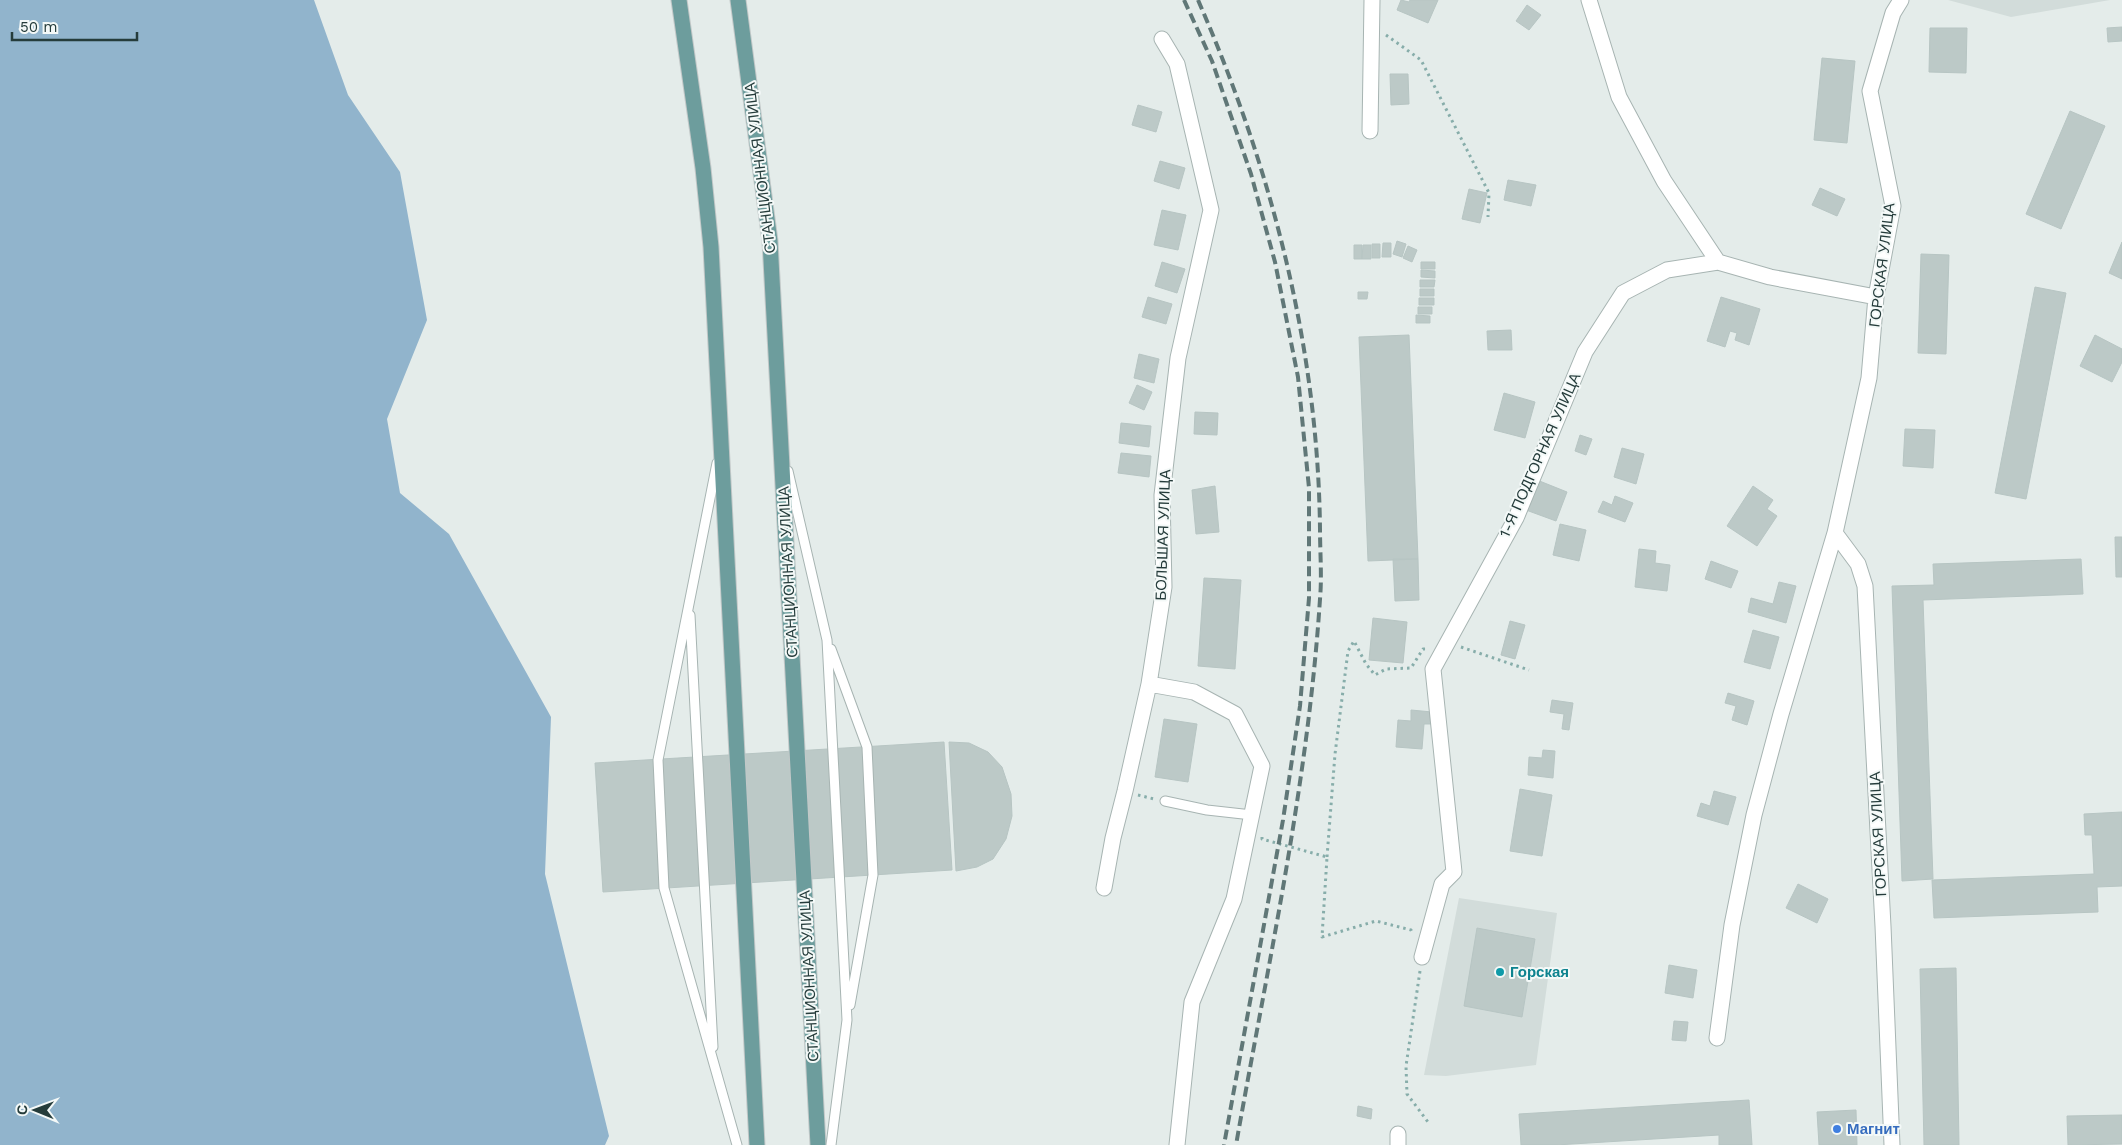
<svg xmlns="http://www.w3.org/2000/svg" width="2122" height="1145" viewBox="0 0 2122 1145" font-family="'Work Sans',sans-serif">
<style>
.built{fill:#d2dcda}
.water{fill:#91b4cc}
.building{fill:#bcc9c7;stroke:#b7c5c3}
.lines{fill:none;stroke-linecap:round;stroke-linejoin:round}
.service-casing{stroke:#a7b4b2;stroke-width:11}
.minor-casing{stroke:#a7b4b2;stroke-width:17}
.primary-casing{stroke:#c2c8c8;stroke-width:17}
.path{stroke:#87adaa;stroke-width:3;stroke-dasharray:2.5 4;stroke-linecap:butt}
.service{stroke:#fff;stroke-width:9}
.minor{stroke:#fff;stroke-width:15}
.primary{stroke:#6d9d9d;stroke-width:15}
.rail{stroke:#607777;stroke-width:4;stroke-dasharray:10 5;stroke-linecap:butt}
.culture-dot{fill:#0f9aa8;stroke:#f4f9f8;stroke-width:2}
.shop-dot{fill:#3f7fe0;stroke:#f4f9f8;stroke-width:2}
.labels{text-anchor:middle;stroke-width:4;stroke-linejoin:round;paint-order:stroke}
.street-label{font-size:15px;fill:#253c3b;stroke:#f4f9f8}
.culture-label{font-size:15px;font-weight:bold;fill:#0d838f;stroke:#f4f9f8;text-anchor:start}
.shop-label{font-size:15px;font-weight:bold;fill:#366cbe;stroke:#f4f9f8;text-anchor:start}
</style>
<rect width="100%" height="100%" fill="#e4ecea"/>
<!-- built -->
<path class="built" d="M1948,0h162l-99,17z
M1459,898l98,15 -21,152 -90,11 -22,-1z"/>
<!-- water -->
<path class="water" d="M0,0h314l34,95 52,77 27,148 -40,99 13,74 49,41 102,183 -6,157 64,262 -4,9h-605z"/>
<!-- building -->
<path class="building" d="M1401,0l8,2 1,-2h28l-10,23 -31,-13z
M1527,5l14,10 -12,15 -13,-9z
M2122,27v14l-14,1 -1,-14z
M1930,28h37l-1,45 -37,-1z
M1822,58l33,3 -8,82 -33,-3z
M1390,74h18l1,30 -18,1z
M1138,105l24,7 -6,20 -24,-7z
M2070,111l35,15 -44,103 -35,-15z
M1160,161l25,7 -6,21 -25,-8z
M1508,180l28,5 -5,21 -27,-6z
M1820,188l25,11 -8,17 -25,-11z
M1469,189l18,4 -7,30 -18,-4z
M1162,210l24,5 -8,35 -24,-5z
M1397,241l9,3 -4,13 -9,-3z
M2122,242v37l-13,-6z
M1383,243h8v14h-9z
M1372,244h8v14h-8z
M1354,245h8v14h-8z
M1363,245h8v14h-9z
M1408,246l9,4 -5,12 -9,-4z
M1921,254l28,1 -3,99 -28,-1z
M1162,262l23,7 -8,24 -22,-7z
M1421,262h14v7h-14z
M1421,270l14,1v7l-14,-1z
M1420,280h15l-1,7h-14z
M2035,287l31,6 -40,206 -31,-6z
M1420,289h14v7h-14z
M1358,292h10l-1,7h-9z
M1148,297l24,7 -6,20 -24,-7z
M1721,297l39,12 -11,36 -14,-5 2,-7 -7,-2 -5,16 -18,-6z
M1419,298h15v7h-15z
M1418,307h14v7h-14z
M1416,315l14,1v7h-14z
M1511,330l1,20h-24l-1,-19z
M1409,335l9,224 -50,2 -9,-224z
M2095,335l27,14v13l-10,20 -32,-16z
M1139,354l20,5 -5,24 -20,-5z
M1137,385l15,7 -8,18 -15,-7z
M1504,393l31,9 -10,36 -31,-8z
M1195,412l23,1 -1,22 -23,-1z
M1121,423l30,3 -2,21 -30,-4z
M1905,429l30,1 -2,38 -30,-2z
M1580,435l12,4 -6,16 -11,-4z
M1622,448l22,6 -8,30 -22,-7z
M1121,453l30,3 -2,21 -31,-4z
M1537,480l30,12 -11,29 -30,-11z
M1215,486l4,46 -23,2 -4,-44z
M1753,486l20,14 -6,9 10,7 -20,30 -30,-20z
M1615,496l18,7 -8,19 -27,-10 5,-11 9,4z
M1560,524l26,6 -7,31 -26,-6z
M2115,537h7v40h-6z
M1639,549l17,2 -1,12 15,2 -3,26 -32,-4z
M1393,559h25l1,41 -24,1z
M2081,559l2,35 -160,6 10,279 -31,2 -10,-295 42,-1 -1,-21z
M1711,561l27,10 -7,17 -26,-9z
M1204,578l37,2 -6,89 -37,-3z
M1779,582l17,4 -10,37 -38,-11 3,-14 22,6z
M1373,618l34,4 -4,41 -34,-3z
M1510,621l15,4 -10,34 -14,-4z
M1753,630l26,7 -9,32 -26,-7z
M1728,693l26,8 -7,24 -15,-5 4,-14 -11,-3z
M1552,700l21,3 -4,27 -7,-1 2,-15 -14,-2z
M1411,710l21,2 -1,12h-7l-2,25 -26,-2 2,-27 13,1z
M1164,719l33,5 -9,58 -33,-5z
M944,742l8,128 -349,22 -8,-129z
M949,742l20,1 19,9 14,15 9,27 1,22 -6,23 -13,20 -16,8 -21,4z
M1543,750l12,1 -2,27 -25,-3 1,-18 13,1z
M1520,789l32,6 -10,61 -32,-5z
M1714,791l22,6 -8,28 -31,-9 4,-13 9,3z
M2122,812v74l-25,1 1,25 -164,6 -2,-38 162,-6 -2,-39h-7l-1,-21z
M1798,884l30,15 -11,24 -31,-15z
M1477,928l58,11 -13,78 -58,-11z
M1669,965l28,5 -4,28 -28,-5z
M1956,968l3,177h-35l-4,-176z
M1674,1021l14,1 -2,19 -14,-1z
M1749,1100l3,45h-33v-10l-163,10h-35l-2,-31z
M1358,1106l14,3 -1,10 -14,-3z
M1856,1110l1,35h-38l-2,-33z
M2122,1115v29l-54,1 -1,-29z"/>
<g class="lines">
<!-- service casing -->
<g class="service-casing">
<path id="service" d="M717,463l-59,297 6,128 73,257
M788,471l39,169 20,380 -16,125
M690,615l23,432
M831,649l36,98 6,128 -23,130
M1165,801l42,9 45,5"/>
</g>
<!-- minor casing -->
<g class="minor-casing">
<path id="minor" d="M1589,0l30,97 45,84 54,81
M1370,131l2,-131
M1149,684l45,8 41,22 27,52 -28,133 -42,103 -15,143
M1104,888l9,-50 12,-47 24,-107 15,-97 -2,-92 16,-137 33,-148 -34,-146 -15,-25
M1422,957l20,-73 12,-12 -21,-203 83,-151 69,-166 38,-59 44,-23 51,-8 52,15 106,20
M1717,1038l15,-113 22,-110 27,-101 54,-181
M1398,1145v-11
M1892,1145l-9,-219 -18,-340 -7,-22 -23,-31 34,-155 7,-81 17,-91 -23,-115 23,-78 8,-13"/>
</g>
<!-- primary casing -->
<g class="primary-casing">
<path id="primary" d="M679,0l24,168 8,79 46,898
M738,0l32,241 48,904"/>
</g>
<!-- path -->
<path class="path" d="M1386,35l35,25 68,133 -1,24
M1461,647l68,23
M1138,795l16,4
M1262,837v2l65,18 -5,80 54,-16 35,9 2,4
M1327,857l8,-103 13,-103 6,-10 12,23 9,11 11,-6 25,-1 12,-19h4
M1420,971l-14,95 1,28 21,28"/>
<!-- service -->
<use href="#service" class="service"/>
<!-- minor -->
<use href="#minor" class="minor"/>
<!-- primary -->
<use href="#primary" class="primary"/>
<!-- rail -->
<path class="rail" d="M1184,0l28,61 39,113 24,88 23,115 11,111v110l-9,108 -17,114 -59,325
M1198,0c73,167 120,346 122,529 0,23 2,47 0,70 -12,184 -52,365 -84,546"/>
</g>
<!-- markers -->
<circle class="culture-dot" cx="1500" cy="972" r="5"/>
<circle class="shop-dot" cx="1837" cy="1129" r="5"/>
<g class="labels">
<!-- street labels -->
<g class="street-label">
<text transform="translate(760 168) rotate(-97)" y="5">СТАНЦИОННАЯ УЛИЦА</text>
<text transform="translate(1882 265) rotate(-83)" y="5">ГОРСКАЯ УЛИЦА</text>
<text transform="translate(1540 455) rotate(-66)" y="5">1-Я ПОДГОРНАЯ УЛИЦА</text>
<text transform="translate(1163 535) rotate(-88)" y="5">БОЛЬШАЯ УЛИЦА</text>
<text transform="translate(788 572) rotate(-93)" y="5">СТАНЦИОННАЯ УЛИЦА</text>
<text transform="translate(1878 834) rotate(-93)" y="5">ГОРСКАЯ УЛИЦА</text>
<text transform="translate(809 976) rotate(-93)" y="5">СТАНЦИОННАЯ УЛИЦА</text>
</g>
<!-- culture labels -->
<g class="culture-label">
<text x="1510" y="977">Горская</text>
</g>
<!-- shop labels -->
<g class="shop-label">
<text x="1847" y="1134">Магнит</text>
</g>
</g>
<!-- north arrow -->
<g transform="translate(35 1110) rotate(271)" stroke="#f4f9f8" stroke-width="4" paint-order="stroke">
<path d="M0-4L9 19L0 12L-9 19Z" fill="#253c3b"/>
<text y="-8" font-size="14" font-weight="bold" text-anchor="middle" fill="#253c3b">С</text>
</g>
<!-- scale -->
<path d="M12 32v8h125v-8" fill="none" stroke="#253c3b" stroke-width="2.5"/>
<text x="20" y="32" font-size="15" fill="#253c3b" stroke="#f4f9f8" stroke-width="4" paint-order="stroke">50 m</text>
</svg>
